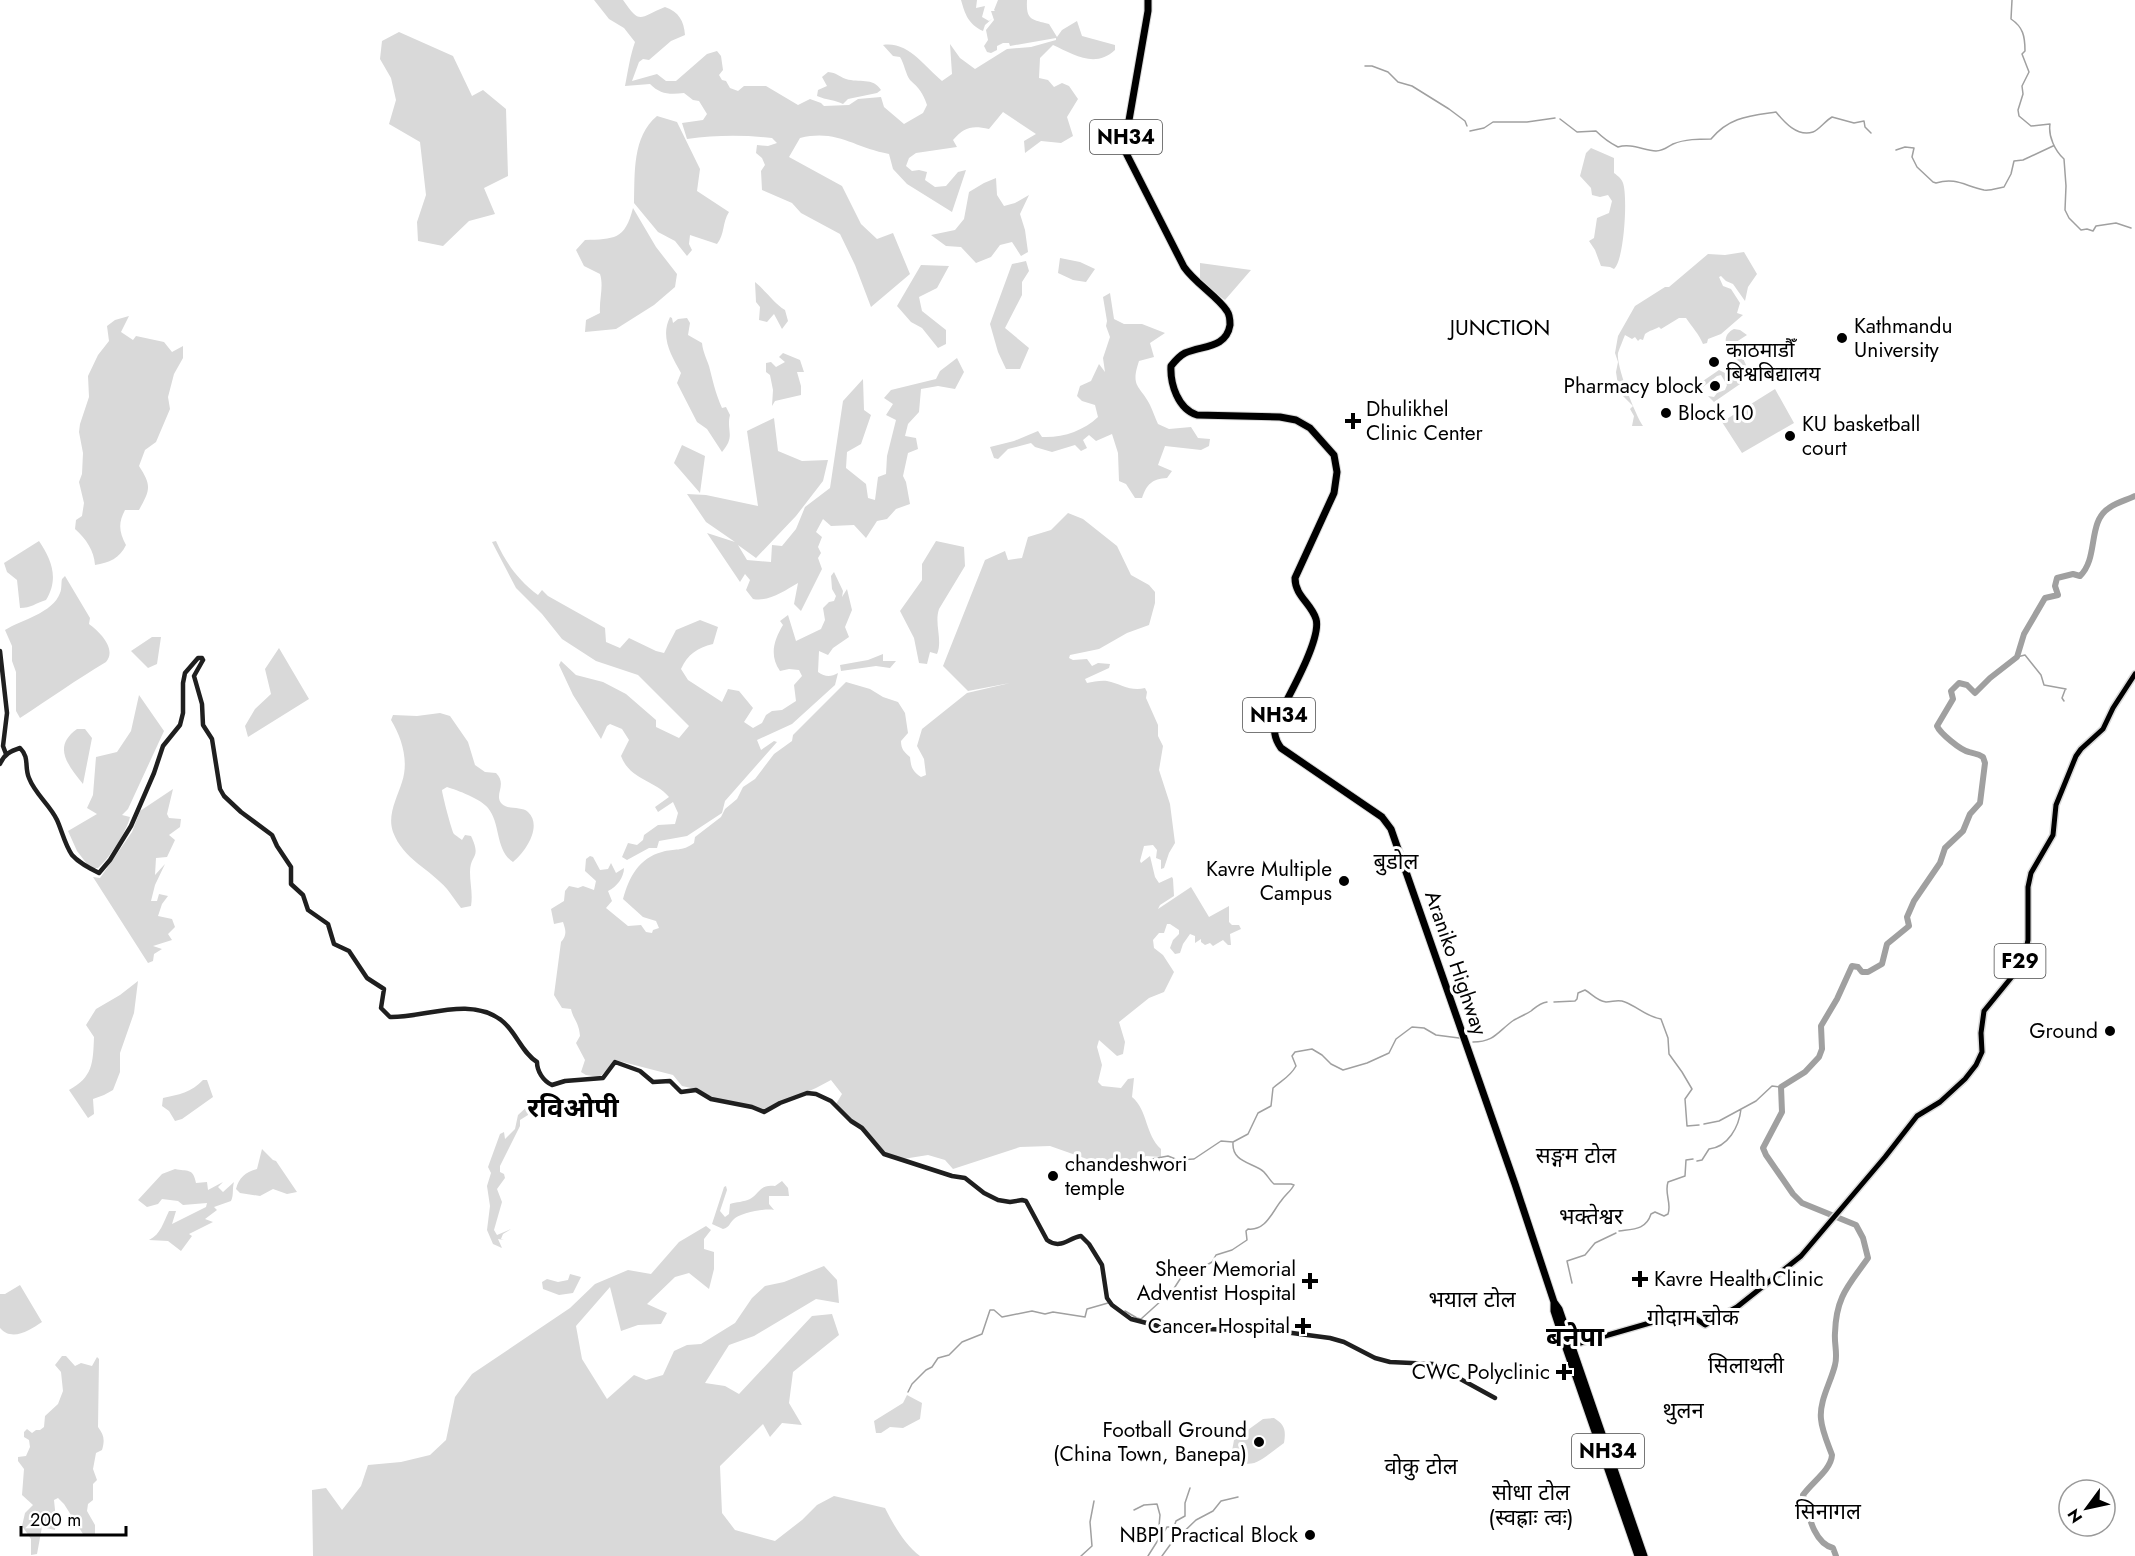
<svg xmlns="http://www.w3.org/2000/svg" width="2135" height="1556" viewBox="0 0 2135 1556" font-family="Jost,'Noto Sans Devanagari',sans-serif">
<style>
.green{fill:#d9d9d9}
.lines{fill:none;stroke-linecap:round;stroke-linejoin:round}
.stream{stroke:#a0a0a0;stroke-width:1.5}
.river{stroke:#a0a0a0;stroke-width:6}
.primary-casing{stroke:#dbdbdb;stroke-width:8}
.highway-casing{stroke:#dbdbdb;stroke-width:9}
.secondary{stroke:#1f1f1f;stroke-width:4.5}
.primary{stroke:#000;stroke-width:5}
.highway{stroke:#000;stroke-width:7}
.poi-dot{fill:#000;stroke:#fff;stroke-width:2}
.labels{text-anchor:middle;stroke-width:6;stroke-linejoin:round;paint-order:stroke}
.shield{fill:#fff;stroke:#4c4c4c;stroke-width:1.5}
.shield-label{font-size:20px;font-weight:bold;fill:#000}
.poi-label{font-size:21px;fill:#000;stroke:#fff;text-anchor:end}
.street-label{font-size:21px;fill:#000;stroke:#fff}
.neighbourhood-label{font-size:22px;fill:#000;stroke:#fff}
.district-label{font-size:27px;font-weight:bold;fill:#000;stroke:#fff}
</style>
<rect width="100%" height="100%" fill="#fff"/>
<!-- green -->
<path class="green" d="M594,0h29c18,26 16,17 42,7 14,5 19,14 20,28l-14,6 -22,19 -6,-1 -4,3 -7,19 25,-7 9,7h10l31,-27 10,-3 4,5 2,14 -4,5 3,5 4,1 4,7 8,3 6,-5h22l32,19 12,-6 11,4 3,3 25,-1 9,-6 23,-2 3,10 20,17 19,-11 4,-8c-4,-12 -8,-17 -17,-25 -4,-5 -6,-17 -10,-23l-7,-1 -10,-11c25,-4 42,22 59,36l10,-7 -2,-30 10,14 15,11 32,-20 24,-2 25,-7v-2l-46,8 -1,-3h-6l-6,3v4l-6,3 -4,-1 -3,-6 4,-6 -2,-10 8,-10 -3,-9h4l-1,-1 4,-10h29c-1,20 4,19 22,24l8,13 5,-7 15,-9 5,15 33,9v5c-20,19 -42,4 -62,-5l-13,13 -1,20 9,2 6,7 8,-4 7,3 9,13 -11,18 6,19 -12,7 -20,-2 -16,12 -1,-12 12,-7 -33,-22 -14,17c-17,-4 -25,-2 -36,11l4,7 -41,6 -7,5 -3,8 6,5 7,-1 8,2 -2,8 10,7 11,-1 12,-14 8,-2 -14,42 -45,-28 -14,-15 -4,-15c-35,-6 -51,-25 -89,-16l-11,19 53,29 19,38 16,15 16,-6 17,41 -39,33 -16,-42 -15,-31 -39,-21 -9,-10 -30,-13 -1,-19 4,-6 -3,-7 -6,-5 1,-8 11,1 9,-3 -5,-5c-28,-3 -56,-3 -85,1l-5,-16 21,-3 4,-6 -8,-13 -6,-1 -9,-7c-15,2 -24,1 -34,-9l-25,2c3,-15 5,-30 10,-44l-11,-14 -15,-9z
M961,0h16l-1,8 9,-2 -3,11 7,4 4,-3 -8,7 -2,6c-15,-7 -18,-17 -22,-31z
M399,32l54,24 19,40 11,-6 23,19 2,67 -24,12 11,26 -26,7 -26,25 -25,-5 -1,-19 9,-27 -6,-53 -31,-18 7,-24 -5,-22 -11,-19 2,-18z
M828,72c9,1 10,4 18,7 13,4 27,-2 35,11l-4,3 -29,6 -5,5c-7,-4 -17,-4 -26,-8l1,-6 9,-4 -5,-9z
M657,116l20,6 23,47 -3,22 32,21c-7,11 -4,22 -12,32l-27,-9 -1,9 3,6 -5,6 -12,-15 -17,-9 -24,-29c1,-30 -2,-66 23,-87z
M1591,148l23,10v15c4,3 7,5 9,10 5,14 1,78 -9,86l-4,-2 -9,-1 -6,-16 -6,-9 5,-3 3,-20 12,-5 3,-12 -4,-6 -8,2 -8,-2 -1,-7 -11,-12 6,-23z
M996,178l1,17 7,11 11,-3 14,-8 -9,19 5,16 3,22 -7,4 -9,-14 -12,3 -9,12 -15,6 -15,-16 -15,-1 -15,-11 24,-5 9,-11 5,-27 15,-9z
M633,208l23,39 21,27 -2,13 -21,18 -38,24 -31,3 1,-12 14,-7c-1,-14 4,-26 0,-39l-16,-8 -8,-16 9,-10c29,-1 40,0 48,-32z
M1744,252l13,22 -9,13 -3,14 -12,-17 -7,-3 -5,-5 -2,1 4,9 8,3 9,14 -3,10 6,2 -22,19 -13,5 -1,4 -4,1c-4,-10 -11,-17 -17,-26h-7l-18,11 -2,-2c-5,3 -9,3 -14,7l-2,6 -3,-1 -2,2 -3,-4 -3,2 -7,-4c-2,5 -5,12 -7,18 -2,13 17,61 25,73h-11l2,-10 -4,-7 3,-3 -14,-14 -3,-20 2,-10 -3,-9 3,-17 17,-30 30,-19h4l39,-33 17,1z
M1060,258l20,4 15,7 -9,13 -13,-2 -15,-7z
M1026,261l3,10 -7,11v13l-17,33 24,20 -9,21h-14l-8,-17 -8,-28 22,-60z
M1200,263l51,7 -26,30 -25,-18z
M921,265l28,1 -12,22 -18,9 3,14 24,19v14l-8,4 -16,-20 -11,-6 -14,-16z
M755,282c11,9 19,21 30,28l3,11 -6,8 -8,-15 -7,8 -8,-2 1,-13 -4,-5z
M1110,293l4,26 10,5h18l23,9 -15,10 4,14 -15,4c-9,27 1,24 11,44 3,6 5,13 8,19l11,5 22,-2 7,11 12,1 -1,7 -8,4 -36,-4 -7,19 14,6 -5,7c-15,1 -20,6 -25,20h-7l-9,-14 -7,-3 -1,-28 -6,-19 -16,7 -7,-6 -6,5 4,8 -6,3 -6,-6 -23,7 -17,-5 -4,-4 -23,6 -10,10 -4,-1 -4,-11 24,-6 24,-10 4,6c21,1 41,-6 56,-20l-3,-12 -13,-4 -5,-5 3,-10 11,-5 8,-17 6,8 -2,-14 7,-21 -4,-11 1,-5 -4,-24z
M129,316l-8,16 12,8 3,-4 28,6 8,10 11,-6v12l-9,16 -6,23 2,12 -14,33 -11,8 -6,16c13,20 11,24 0,44h-14c-7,13 -6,22 1,35 -6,13 -17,18 -31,20 -1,-15 -9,-26 -20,-36l1,-9 6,-4 2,-13 -5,-21 3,-8 1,-21 -4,-21 1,-8 9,-27 -1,-21 10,-21 11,-14 -2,-15 8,-6z
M670,317l2,1 1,5 5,-4 9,-1 3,5 -2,12 14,8c1,9 4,14 7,23 4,15 6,26 13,42l4,-1 4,8c-4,16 6,21 -8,37l-15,-23 -10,-7 -20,-39 4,-10c-10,-18 -21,-36 -11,-56z
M1734,329l6,1 7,5 -14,9 4,1 9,20 1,6 -5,5 1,6 -29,20 -6,-6 6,1 3,-4 8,-3 2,-5 -6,-10 -4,1 -14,11 -3,-4 19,-13 8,4 2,-1c7,-10 2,-17 2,-27l-4,2c-3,-9 -1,-15 7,-19z
M783,353l17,7 4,12h-7l4,14v9l-26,6 -3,5 1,-16 -3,-15 -4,-3v-9l5,-1 5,5 9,-5 -6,-5z
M957,358l7,14 -9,17 -17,-3 -17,3 -2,23 -11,12 -3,12 11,2 2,11 -10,4 -5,23 3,6 4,22 -14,5 -9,10 -10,2 -11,17 -12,-13 -23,1 -8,-7 -7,13 6,5 -4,10 3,6 -3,5 4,11 -21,42 -7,-7 4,-21c-14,8 -29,19 -45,16l-7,-9 4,-10 -5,-6 -5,8 -33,-49 28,9 -29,-20 -19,-28 19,1 52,11 -11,-75 27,-13 4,33 24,10 26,-1 -5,21 -27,35 -40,42 -18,-13 9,15 24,2 1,-17 10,1 14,-17 9,-22 25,-19 13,-87 20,-22 1,31 7,5 -10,29 -14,8 -1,16 20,16 2,14 7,2 3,-23 8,-3 1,-18 9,-36 -10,-5 7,-11 -9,-6 7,-8 45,-11 4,-8z
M1775,389l19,34 -52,30 -20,-31z
M682,445l23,11 -5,37 -26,-30z
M1068,513l15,6 34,27 14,29 18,10 6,7v11l-6,22 -22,8 -28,16 -29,6 -1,3 4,2 14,-1 5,7 6,-3 12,1 -1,4 -24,11 2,4c6,-1 14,-3 20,-2 14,3 24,11 38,7l2,4 -1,6 12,27v11l5,10 -4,24 11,34 5,39 -6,10 -5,15 -3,1v-9l-5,-2 1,-8 -4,-5 -9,1 -4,15 1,2 9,-7 5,21 4,6 13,-6 1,2 1,17 -14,9 -2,4 33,-22 18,30 20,-11v16l3,3h7l2,4 -11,5 1,11h-3l-5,-5 -10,6 -3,-3 -5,2 -4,-3v-3l-6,4v-7l-5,-2 -7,10 -3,9 -5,1 -5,-6 3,-8 6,-6v-4l-9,-6h-3l-3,9h-5l-6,7 1,8 9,7 11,17 -10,20 -15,6 -30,24 6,20 -2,12 -6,2 -18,-16 -2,7 5,18 -4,17 4,4 19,2 7,-9 6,-1 -2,19c16,13 13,38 29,52v8l-15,-1 -14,11 -28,-2 -54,-19 -30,1 -67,22 -8,-9 -17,-5 -25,4 -21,-7 -46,-48 6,-10 -11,-14 -15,8 -52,23 -50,-13 -18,-9 -14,-3 -9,-11 -58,-15 -15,17 -14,-2 -5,-3 4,-12 -9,-17 4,-7c-1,-14 -7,-17 -9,-27l-9,-1 -8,-13 7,-53c6,-7 5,-11 2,-20l-9,2 -3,-15 13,-8 1,-10 4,-5 9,2 5,-2 11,4 2,-9 -11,-10 1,-12 4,-3 3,1 7,13 8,-1 3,-6 5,10 8,-5c0,9 -7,19 -16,23l4,10 -6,7 22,18 13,-1 5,7 6,1 1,-3 6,-2 -3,-7 -13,-4 -20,-18c6,-22 16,-41 39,-47 13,-4 20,0 32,-9l1,-6 26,-20 4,-8 12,-10 6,-12 12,-8 19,-25 18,-13 1,-6 53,-53 24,7 13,8 15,5 7,11 3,20 -7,8c0,8 3,11 9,16 1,10 2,14 11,20l5,-2 -2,-16 -7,-13 5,-17 45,-36 43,-10 -42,8 -25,-25 42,-106 20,-9 3,9 14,-2 6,-21 23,-7z
M39,541c13,19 20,38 7,59 -10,3 -15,8 -26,8l-3,-28 -10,-8 -3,-9z
M496,541c10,22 22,39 42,54l4,-5 6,6 57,32 1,14 14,6 9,-10 27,13 8,2 12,-23 24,-10 18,7 -5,17c-16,4 -25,10 -32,25l7,11 34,22 6,-13 11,2 14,17 -9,14 9,6 9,-5 4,-8 6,-4 10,-1 14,-9 -2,-16 8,-9 -3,-6 -10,-1 -9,2c-11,-16 -6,-31 3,-46l-3,-4 8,-6 8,26 25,-12 4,-9 -2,-12 6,-6 5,-1 2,-5 -4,-7 -1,-13 3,-4 9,19 -1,6 5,-8 5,21 -7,17 4,10 -16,11 -5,7 -9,-4 -1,21c7,5 13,5 20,1l-3,12 -43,39 -35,16 4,10 13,-9 3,1 -52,59 -3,12 -35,23 -28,5 -2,7h-8l-22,12 -5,-3 6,-14 9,2 6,-5 1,-5 14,-10 17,-1 3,-11 -5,-11 -15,10 -3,-5 14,-10c-14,-17 -39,-17 -48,-41l8,-16 -7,-11 -12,-5 -3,2 -6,13 -28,-44 -14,-30 2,-4 15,14 27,7 23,12 30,26v7l23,11 10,-12 -51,-51 -42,-14 -34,-22 -20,-25 -26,-26 -24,-46z
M936,541l28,6 1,19 -26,43c-5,15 4,31 -2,45l-7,-2 -3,12 -8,-1 -5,-25 -14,-27 22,-31v-16z
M65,576l25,42 -1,6c11,8 28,25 17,38 -30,18 -57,37 -86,56l-4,-7v-39l-4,-11v-15l-7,-16c16,-10 48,-17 55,-37 2,-4 1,-10 2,-14z
M152,637h9l-4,27 -9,4 -17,-17z
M279,648l30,51 -61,38 -3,-11 10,-17 16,-15 -6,-25z
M883,654v7h13l-6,7 -14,-2 -35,5 -1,-6 28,-5z
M139,695l25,36 -36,78 -6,6 8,2c-3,14 -21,42 -32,51h-8l-13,-17 -9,-20 29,-17 -10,-6 6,-13 3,-38 21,-5 14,-21z
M440,713l10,3 18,26 7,23 10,7 11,1c12,12 -3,22 6,31 6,6 20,2 26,8 15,14 -3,41 -15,50 -18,-12 -12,-38 -25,-54 -7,-9 -31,-18 -41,-21l-5,3c0,4 10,42 12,44 1,1 7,5 8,6l3,-5 6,1c11,23 -1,18 -1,36 0,12 3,22 1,34l-10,2c-5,-6 -9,-13 -14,-19 -17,-20 -44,-30 -54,-57 -6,-17 4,-34 9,-50 7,-21 0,-44 -11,-62l2,-5 24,1z
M77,729h8l7,9 -9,46c-15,-19 -31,-37 -6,-55z
M173,789l-6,25 2,4 12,1 -1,8 -11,8 6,5 -8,17 -11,1 -1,17 10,-11 -10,21 -4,16h6l2,-7 9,2 -6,8 -4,12 14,3 3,8 -7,7 4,6 -19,6 9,3 -8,5 -1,7 -5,2 -55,-86 7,1 32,-46 8,-21z
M138,981l-4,32 -14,40v19l-7,18 -9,5 -11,4 1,15 -6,4 -19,-28c24,-13 24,-27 25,-53l-8,-12 10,-16 24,-14z
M203,1080h4l6,17 -31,22 -7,2 -6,-10 -7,-5 1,-8c15,-3 29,-6 40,-18z
M531,1103l-3,12 -8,5v6l-20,40v6l4,2 1,4 -8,11 5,13 -8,28 3,5 14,-6 -8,5 -2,5 3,1 -6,-1 4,9 -9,-4 -6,-14 3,-24 -3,-20 4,-13 -3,-6 12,-33 4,-2 1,7 10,-10 3,-14z
M262,1149l11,11 3,1 21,31 -10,2 -14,-5 -13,7 -20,-3 -4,-4c3,-12 10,-17 21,-20z
M175,1169c12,3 18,-2 21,14l11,-1 1,8 15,-8 -5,5 5,5 11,-10c-2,7 0,13 -3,19l-17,6 3,3 -12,9 8,3 -24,12 3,2 -11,15 -13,-10 -19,-1c12,-6 14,-17 20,-29h7l-4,13 34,-17 1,-4 -24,2 -5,-4 -16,-2 -4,5 -11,3 -9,-7 24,-26z
M782,1181l6,7 1,8h-20v8l5,6c-9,-2 -35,3 -41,10 -4,4 -3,7 -10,9l-11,-5 12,-37 2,-1 1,4 -7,21 5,6 4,-3 1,-10c6,-2 14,-2 20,-5 10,-6 10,-15 25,-13z
M706,1226l5,4 -7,9v10l10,3v17l-5,20 -20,-16 -14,4 -28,27 20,9 -6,11 -23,1 -17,6 -11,-44 -34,39 6,33 25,40 27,-24 12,5 17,-5 11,-24 13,-6 14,-1 34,-21 17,-25 13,-12 19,-4 40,-16 13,14 2,23 -23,-4 -62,37 -25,9 -24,38 20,3 14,8 73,-78 20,-2 7,21 -46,37 -4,31 13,22 -20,-2 -12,14 -7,-13 -43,42 2,47 13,17 40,11 27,-21 15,-15 17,-9 51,12c8,16 20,37 35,48h-607l-1,-66 14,-2 16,22 19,-24 7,-21 33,-3 29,-7 16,-15 9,-43 17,-23 98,-66 25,-24 33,-14 23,4 28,-32z
M570,1274l11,3 -8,16 -14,2 -16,-6 -1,-7 5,-3 11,3 10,-2z
M20,1285l22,37c-12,8 -30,20 -42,6v-34h5z
M62,1356h4l9,10 6,-3 11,3 5,-9 2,2 -1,68c6,8 7,13 4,23l-6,3 -3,16 4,11 -4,4v16l-5,4 -1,7 8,14v10l-12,-1 -19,-30 -6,-6 -4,2 2,20 -1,10 -13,-3 -5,27 -6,1v-16l-9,-13 3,-13 8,-8 -11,-10 2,-26 -6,-8v-4l8,-1 4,-9 -1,-7 -5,-3v-5l3,-3 5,4 4,-3h4l4,-3 1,-11 13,-12 5,-13 -2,-19 -6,-7z
M907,1395l15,8 -2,16 -17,9 -13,-1 -9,6h-5l-2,-12 29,-18z
M1274,1418c11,7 12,12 10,25 -19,13 -37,35 -52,8l2,-11 29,-21z"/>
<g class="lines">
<!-- stream -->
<path class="stream" d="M2012,0l-1,19c12,8 14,17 14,32l-3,3 7,18 -7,14 1,8 -5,16 1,6 12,10 19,-2c-2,12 5,27 14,35l2,27 -1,24 4,8 12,12 6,-1 6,2 3,-5 20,-3 15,5
M1365,66h7l16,6 10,10 14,4 37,23 16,12 2,5
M1560,119l17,13 19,-1c6,6 14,12 22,16 13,-4 25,3 38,4 8,0 11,-4 17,-7 12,-5 26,-5 38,-5 18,-22 38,-23 65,-27 8,10 21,25 37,20 6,-2 12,-11 19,-15l22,6 10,-2 1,6 6,6
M1470,131l14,-3 9,-6h34l28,-4
M1896,150l9,-3 9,1 -2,9 5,10 16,15 3,1c20,-6 29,3 48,7 6,1 14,-2 20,-3l7,-13 3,-13 9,-1 30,-14
M2017,657l8,-2 16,20 3,10 22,4
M2064,701l-2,-3 3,-8
M1554,1002l21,-1 2,-2 1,-6 7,-3c7,4 12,11 21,12 7,0 12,-3 19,0 13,5 22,15 36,17l7,19 1,16 13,18 10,17 -7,10 2,27 12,-1
M1473,1042c22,0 25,-11 41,-22 5,-3 11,-5 17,-9 5,-4 9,-8 16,-9
M1704,1124l15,-3 37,-20 16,-15 9,1
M1697,1161l5,-1 7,-11c19,-2 30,-22 32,-40
M1116,1170l24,1 1,-10 27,-5 10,4 16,-1 27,-18 12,1 15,-8 10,-21 13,-7 2,-18c9,-8 17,-11 23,-22l-4,-10 3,-4 17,-3 10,6 9,9 12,6 24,-7 22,-10 7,-14 16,-12 12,1 12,7 23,3
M1619,1231c14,-2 27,-1 32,-17l4,-2 9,4 4,-2c4,-11 -4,-20 0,-32l17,-6 1,-16 7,-1
M1572,1283l-5,-22 18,-6 10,-12 21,-10
M1125,1311l12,7 4,1 32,-29 9,-14 5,-4 11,-2 14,-8 4,-7 16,-5 15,-10 -1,-9 2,-2c18,2 24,-17 33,-28 4,-6 10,-10 13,-16l-3,-1h-17c-5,-4 -8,-12 -14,-15 -12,-7 -28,-9 -27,-26
M908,1392l4,-8 14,-14 6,-3 6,-9 11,-3 13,-13 20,-8 8,-24h4l8,7 30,-6 13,3 8,-2 32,5 2,-8 21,-6
M1134,1510l10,-5 13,-1 3,11 -2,22 2,1
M1162,1535l5,-8h7l2,-6 9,-5v-13l5,-15
M1081,1556l11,-10 -2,-24 4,-21
M1148,1556l12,-19
M1162,1556l8,-11 26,-25 17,-9 8,-10 17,-4"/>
<!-- river -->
<path class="river" d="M1836,1556l-3,-8c-20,-5 -25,-36 -30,-53 9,-13 28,-25 29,-40 -4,-11 -10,-24 -11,-36 -2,-18 10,-37 14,-54 3,-10 -1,-22 0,-32 1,-37 14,-48 33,-75l-5,-20 -7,-13 -54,-22 -9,-9 -27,-39 -3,-7 19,-36 -1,-25 24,-15 14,-15 3,-8 -1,-23 16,-27 15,-33 6,1 4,5h6l14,-8 5,-20 22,-18 -2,-9 7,-16 26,-38 5,-15 18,-17 7,-17 10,-11 5,-40 -2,-6c-6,-4 -8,-3 -14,-5 -9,-2 -29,-19 -32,-26l16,-27 -2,-8 8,-8 8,2 8,8 15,-15 27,-21 7,-23 21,-36 13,-3 -3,-9 2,-8 16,-4 7,2c19,-18 7,-54 29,-68 8,-6 18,-8 26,-12"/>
<!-- primary casing -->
<g class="primary-casing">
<path id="primary" d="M1570,1346l104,-30h18l13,9 32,-18 64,-51 84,-99 32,-41 23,-14 25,-23 11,-14 6,-13 -1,-19 3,-22 31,-38 10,-19 3,-14v-53l3,-14 22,-38 3,-30 20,-49 5,-7 22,-20 10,-21 22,-34"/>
</g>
<!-- highway casing -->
<g class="highway-casing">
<path id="highway" d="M1148,0v11l-24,138 60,118c11,16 34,30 43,44 3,4 3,9 3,14 -4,24 -28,20 -45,28 -6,3 -10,8 -14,13 -1,18 7,43 26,49l83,2 16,3 14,8 24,27 3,17 -3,21 -39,85c0,18 16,25 21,41 6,20 -29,80 -39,100 -4,11 -3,19 4,29l101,69 9,12 124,355 39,118v9l12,37 72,208
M1554,1302l5,7 85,247"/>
</g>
<!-- secondary -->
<path class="secondary" d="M0,651l7,62 -4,33 3,8
M203,660l-9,16 8,28 1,21 9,14 8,50 4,7 17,16 31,23 5,11 14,21v17l12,11 5,15 20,14 6,20 15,7 18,27 17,11 -3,19 9,9c34,1 79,-21 111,3 15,11 20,32 36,42 0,9 6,19 15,23l13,-4 38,-3 12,-16 25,9 13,11 17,-1 11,11 15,-2 15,9 41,8 12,5 16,-9 27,-10 9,1 15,7 20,20 11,7 22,26 68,22 13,2 19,15 14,7 12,2 12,-2 4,1 21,39c14,10 21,-2 34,-4l8,8 13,21 5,33 5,7 19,14 35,9 111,3 53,7 14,4 31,16 15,4 43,2 62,34
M0,764c4,-10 11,-13 20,-16 10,10 4,18 9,30 6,16 21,27 28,42 5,11 8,25 15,35 7,8 17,13 27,18l11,-13 21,-34 23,-53 9,-27 17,-21 3,-12v-30l2,-10 13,-15h4l1,2"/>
<!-- primary -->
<use href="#primary" class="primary"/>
<!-- highway -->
<use href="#highway" class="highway"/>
</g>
<!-- markers -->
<g class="poi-dot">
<circle cx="1842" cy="338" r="6"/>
<circle cx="1714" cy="362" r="6"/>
<circle cx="1715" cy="386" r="6"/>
<circle cx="1666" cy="413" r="6"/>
<path d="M1350 412h6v6h6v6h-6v6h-6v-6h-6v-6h6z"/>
<circle cx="1790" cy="436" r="6"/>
<circle cx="1344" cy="881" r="6"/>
<circle cx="2110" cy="1031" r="6"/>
<circle cx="1053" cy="1176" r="6"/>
<path d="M1637 1270h6v6h6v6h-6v6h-6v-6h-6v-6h6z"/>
<path d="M1307 1272h6v6h6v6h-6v6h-6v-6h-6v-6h6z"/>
<path d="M1300 1317h6v6h6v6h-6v6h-6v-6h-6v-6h6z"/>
<path d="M1561 1363h6v6h6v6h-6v6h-6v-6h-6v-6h6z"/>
<circle cx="1259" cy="1442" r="6"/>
<circle cx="1310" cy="1535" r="6"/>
</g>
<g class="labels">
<!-- shield labels -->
<g class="shield">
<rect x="1090" y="120" width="72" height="34" rx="4.5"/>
<rect x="1243" y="698" width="72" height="34" rx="4.5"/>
<rect x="1994.5" y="944" width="51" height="34" rx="4.5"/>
<rect x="1572" y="1434" width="72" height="34" rx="4.5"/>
</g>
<g class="shield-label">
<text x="1126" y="144">NH34</text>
<text x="1279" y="722">NH34</text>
<text x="2020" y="968">F29</text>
<text x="1608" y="1458">NH34</text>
</g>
<!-- poi labels -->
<g class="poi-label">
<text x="1854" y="333" text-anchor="start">Kathmandu<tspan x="1854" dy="24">University</tspan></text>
<text x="1726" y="357" text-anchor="start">काठमाडौँ<tspan x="1726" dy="24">बिश्वबिद्यालय</tspan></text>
<text x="1703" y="393">Pharmacy block</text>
<text x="1366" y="416" text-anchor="start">Dhulikhel<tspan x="1366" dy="24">Clinic Center</tspan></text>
<text x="1678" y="420" text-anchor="start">Block 10</text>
<text x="1802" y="431" text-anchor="start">KU basketball<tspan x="1802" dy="24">court</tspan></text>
<text x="1332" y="876">Kavre Multiple<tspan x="1332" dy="24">Campus</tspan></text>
<text x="2098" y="1038">Ground</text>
<text x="1065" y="1171" text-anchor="start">chandeshwori<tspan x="1065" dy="24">temple</tspan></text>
<text x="1296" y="1276">Sheer Memorial<tspan x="1296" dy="24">Adventist Hospital</tspan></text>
<text x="1654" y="1286" text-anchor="start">Kavre Health Clinic</text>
<text x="1290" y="1333">Cancer Hospital</text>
<text x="1550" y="1379">CWC Polyclinic</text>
<text x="1247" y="1437">Football Ground<tspan x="1247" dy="24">(China Town, Banepa)</tspan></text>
<text x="1298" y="1542">NBPI Practical Block</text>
</g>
<!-- street labels -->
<g class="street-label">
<text transform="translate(1456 963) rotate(71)" y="7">Araniko Highway</text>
</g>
<!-- neighbourhood labels -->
<g class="neighbourhood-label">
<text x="1500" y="335">JUNCTION</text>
<text x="1396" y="869">बुडोल</text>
<text x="1576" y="1163">सङ्गम टोल</text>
<text x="1591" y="1224">भक्तेश्वर</text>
<text x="1472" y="1307">भयाल टोल</text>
<text x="1693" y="1325">गाेदाम चाेक</text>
<text x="1746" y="1373">सिलाथली</text>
<text x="1683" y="1418">थुलन</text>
<text x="1421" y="1474">वोकु टोल</text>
<text x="1531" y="1500">सोधा टोल<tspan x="1531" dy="25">(स्वह्राः त्वः)</tspan></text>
<text x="1828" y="1519">सिनागल</text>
</g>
<!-- district labels -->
<g class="district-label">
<text x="573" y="1117">रविओपी</text>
<text x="1575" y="1346">बनेपा</text>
</g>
</g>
<!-- north arrow -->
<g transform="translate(2087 1508) rotate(237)"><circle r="28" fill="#ffffff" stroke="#999999" stroke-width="1.5"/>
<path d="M0-4.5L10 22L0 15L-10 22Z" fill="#000000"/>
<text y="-9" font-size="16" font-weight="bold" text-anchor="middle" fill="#000000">N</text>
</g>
<!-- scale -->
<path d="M21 1526v9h105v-9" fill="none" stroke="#000000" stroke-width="3"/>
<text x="30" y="1526" font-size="18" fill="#000000" stroke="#ffffff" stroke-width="4.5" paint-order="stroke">200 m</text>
</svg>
